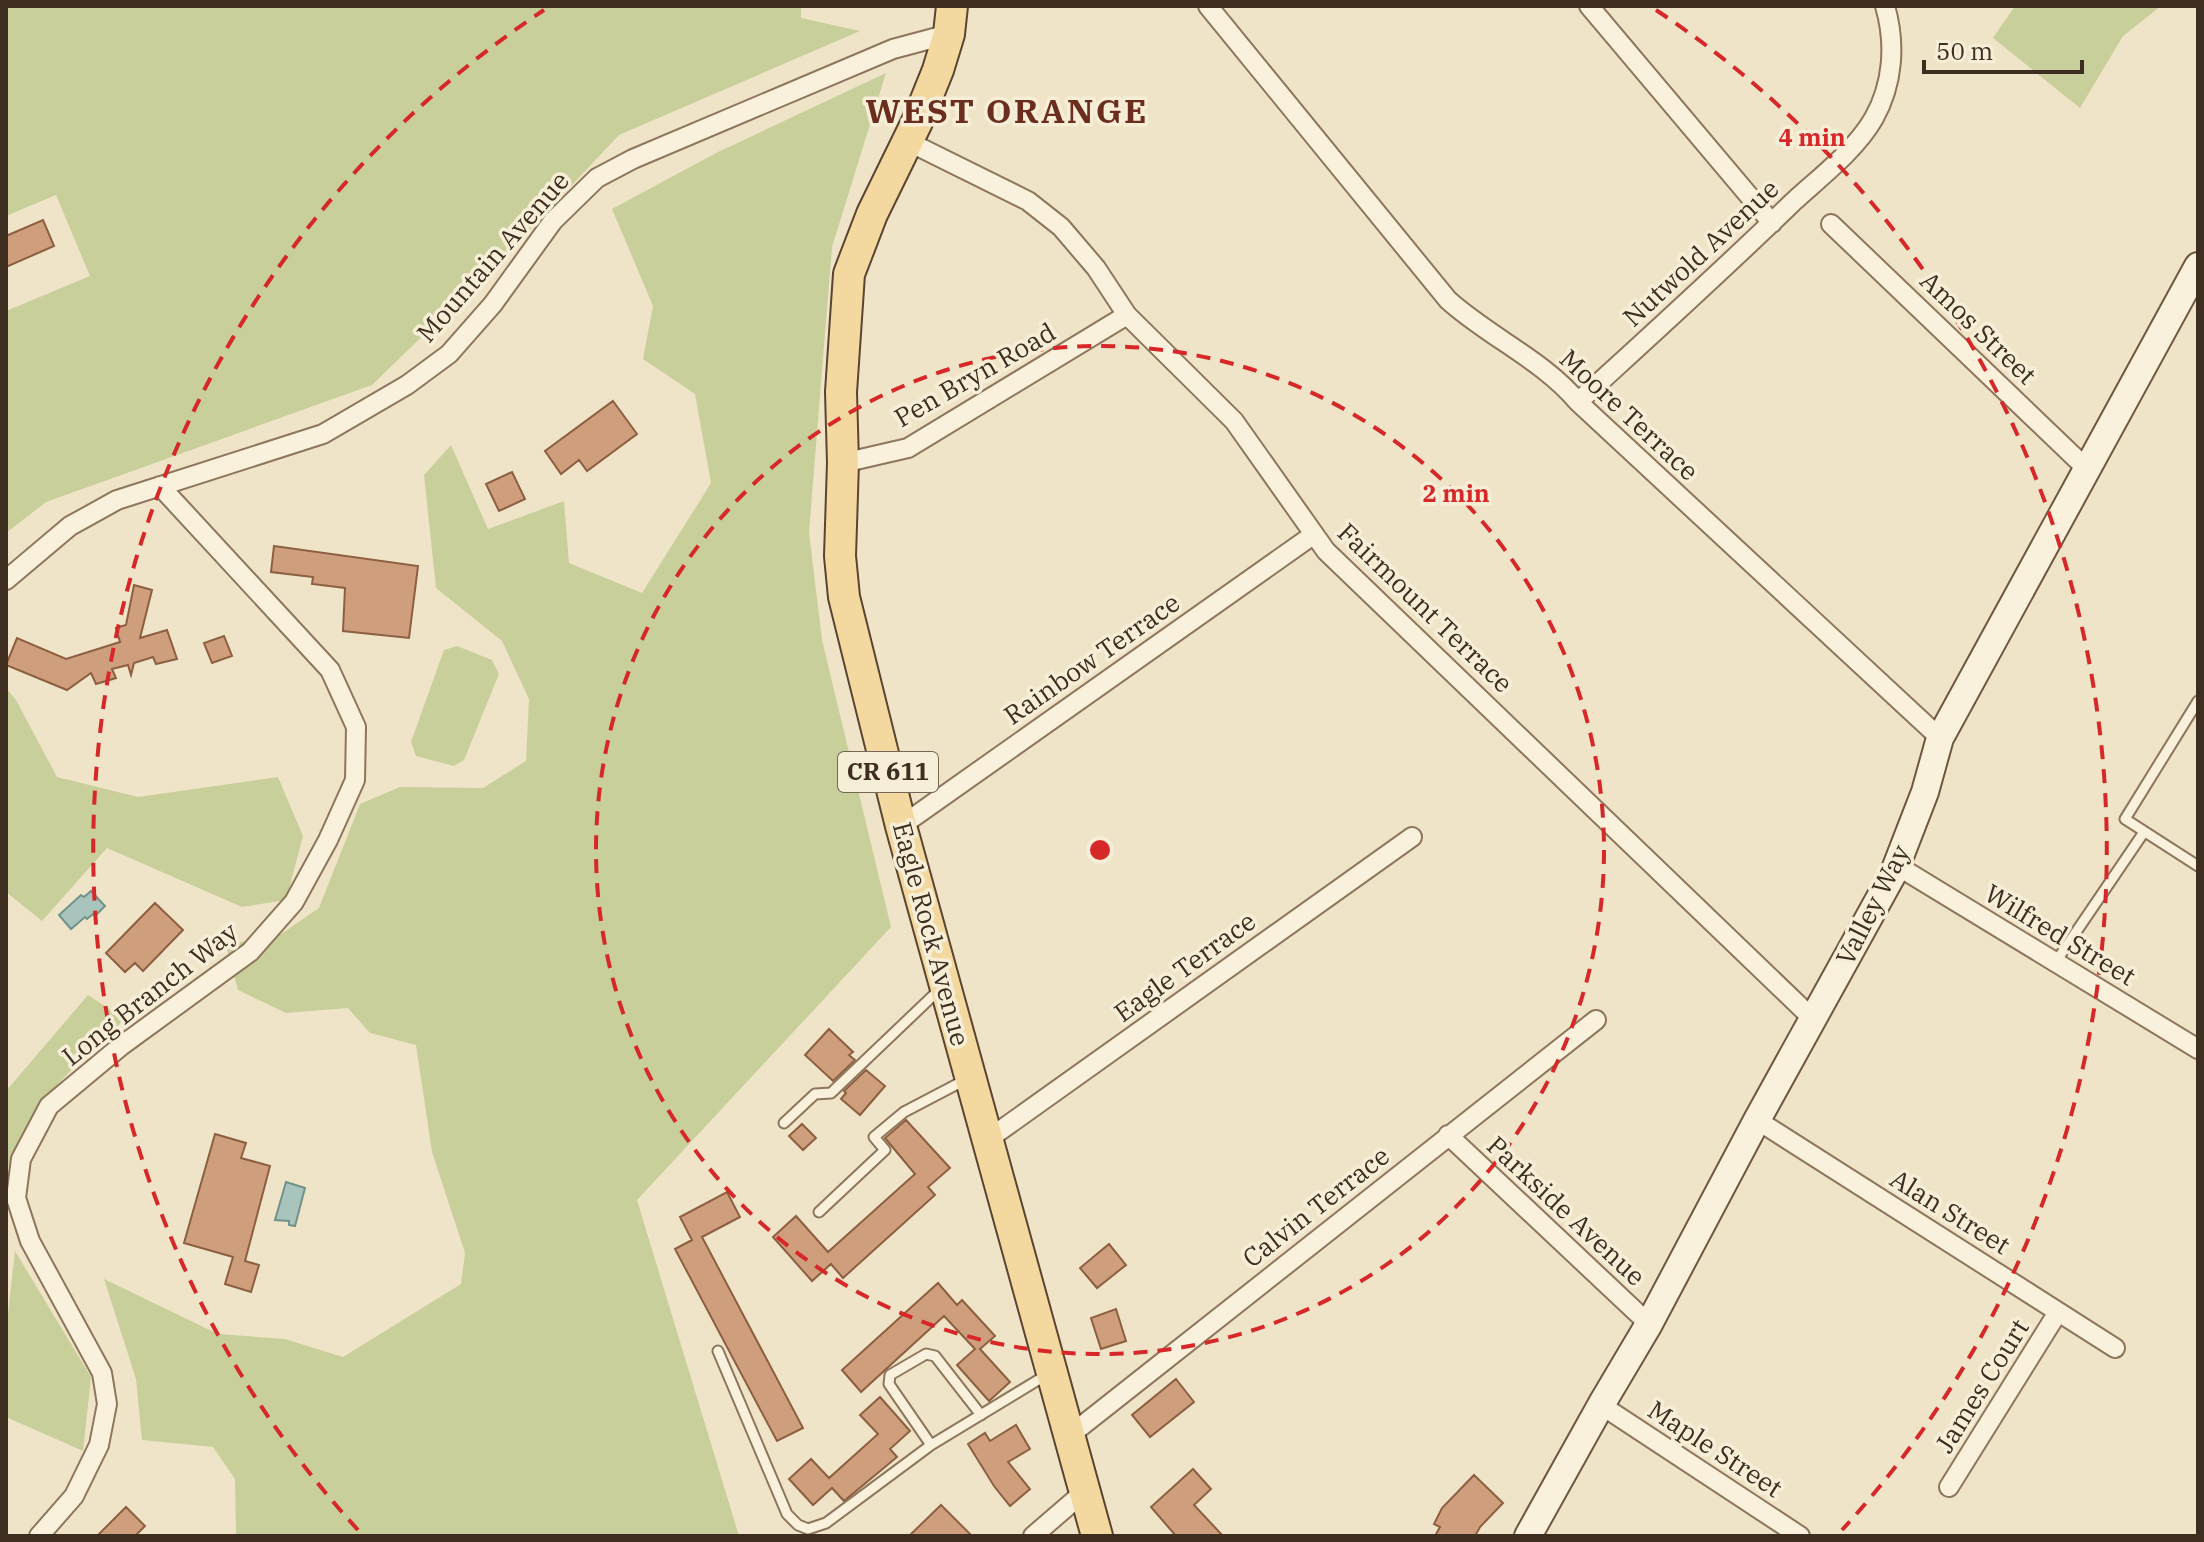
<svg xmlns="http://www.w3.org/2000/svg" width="2204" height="1542" viewBox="0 0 2204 1542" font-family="'IBM Plex Serif',serif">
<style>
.green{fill:#c9cf9b}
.water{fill:#a9c4bc;stroke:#6f938a;stroke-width:2}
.building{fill:#cf9f7d;stroke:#8d5f41;stroke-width:2}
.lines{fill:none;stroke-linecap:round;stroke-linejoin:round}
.lane-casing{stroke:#8d765c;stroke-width:13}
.street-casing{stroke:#8d765c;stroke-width:22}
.secondary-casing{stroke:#6f573f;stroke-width:30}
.primary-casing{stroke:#5b4430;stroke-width:34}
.lane{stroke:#faf1dc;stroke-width:9}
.street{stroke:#faf1dc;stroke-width:18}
.secondary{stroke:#faf1dc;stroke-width:26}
.primary{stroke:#f3d9a0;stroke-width:30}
.ring{fill:none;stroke:#d62828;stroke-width:4;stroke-dasharray:14 10}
.labels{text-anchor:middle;stroke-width:7;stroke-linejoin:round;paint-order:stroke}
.shield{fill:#f7eed8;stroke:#756857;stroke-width:2}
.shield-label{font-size:24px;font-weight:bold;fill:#3d2e20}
.street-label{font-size:26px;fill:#3d2e20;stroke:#f7eed8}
.district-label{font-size:34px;font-weight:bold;letter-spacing:2px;fill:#6b2e1e;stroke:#f7eed8}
.centre{fill:#d62828;stroke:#f7eed8;stroke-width:4}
.ring-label{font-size:24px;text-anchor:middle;font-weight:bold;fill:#d62828;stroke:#f7eed8;stroke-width:7;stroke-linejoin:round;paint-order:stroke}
</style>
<rect width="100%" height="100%" fill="#f0e4c8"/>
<!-- green -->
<path class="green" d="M6,6h795v12l59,13 -241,104 -112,119 -135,131 -326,117 -40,31v-222l84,-35 -34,-81 -50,21z
M2015,6h146l-38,30 -43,72 -87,-70z
M886,73l-54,174 -23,285 13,108 69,287 -254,273 102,336h-503l-1,-57 -22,-32 -71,-7 -6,-61 -32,-100 114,55 67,5 58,18 118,-73 4,-31 -33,-101 -16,-107 -46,-12 -22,-25 -62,5 -48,-23 -12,-45 55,-11 38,-26 41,-104 40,-17 83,1 43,-27 3,-62 -27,-58 -66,-53 -12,-113 27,-30 37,84 76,-28 5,62 73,30 69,-110 -16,-89 -52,-35 10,-53 -41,-97 104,-56z
M457,646l35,14 7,14 -35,86 -10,6 -38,-10 -5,-14 33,-92z
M6,688l10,12 41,77 81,20 140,-20 25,59 -17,64 -44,7 -135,-59 -65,73 -36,-29z
M88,995l37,24c-47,44 -103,90 -119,156v-84z
M15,1251l76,126 -8,74 -77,-34v-85z"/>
<!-- water -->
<path class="water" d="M91,891l14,15 -10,10 -2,-2 -6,5 -2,-2 -14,12 -12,-14 22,-20 3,2z
M286,1182l19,6 -10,38 -6,-1v-4l-14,-1z"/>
<!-- building -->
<path class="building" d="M43,220l11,26 -48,21v-31z
M613,401l24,33 -50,37 -8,-11 -18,14 -16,-23z
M512,472l13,27 -26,12 -13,-27z
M274,546l144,20 -9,72 -66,-7 2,-43 -33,-4 1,-7 -42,-5z
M134,585l18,5 -12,48 27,-8 10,29 -21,5 -3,-7 -19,6 -3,12 -3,-10 -16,4 4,9 -20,6 -5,-11 -24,17 -61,-25 11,-27 49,21 54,-17 -4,-14 10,-3z
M224,636l8,20 -20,7 -8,-20z
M155,903l28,27 -40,41 -8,-8 -10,9 -19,-19z
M829,1029l24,23 -4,3 6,5 -22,21 -28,-26z
M866,1070l19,16 -25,29 -19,-16 5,-6 -2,-2z
M906,1120l44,48 -22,19 7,8 -92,83 -12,-14 -19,17 -39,-44 23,-21 32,36 87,-78 -30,-36z
M802,1124l14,14 -13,12 -14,-14z
M215,1134l31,9 -5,15 29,8 -25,95 14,4 -8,27 -26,-8 8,-27 -49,-14z
M727,1192l13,25 -38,20 101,191 -26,13 -102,-192 17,-9 -12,-23z
M1109,1244l17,21 -29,23 -17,-20z
M938,1283l19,22 5,-5 33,36 -15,13 30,33 -21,19 -32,-36 18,-16 -31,-33 -83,76 -19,-22z
M1116,1309l10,32 -25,8 -10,-31z
M1176,1379l18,23 -44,35 -18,-22z
M880,1397l30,34 -20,18 7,8 -53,44 -12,-13 -19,17 -24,-26 22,-20 18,19 49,-44 -18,-19z
M1016,1425l14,24 -22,13 22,27 -20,17 -16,-20 -26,-42 17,-11 5,8z
M1193,1469l18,20 -17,16 29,31h-47l-25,-29z
M1474,1475l29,28 -23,24 -5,9h-40l5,-9 -6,-3 8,-16z
M941,1505l31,31h-63z
M126,1507l19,19 -10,10h-38z"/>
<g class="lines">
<!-- lane casing -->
<g class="lane-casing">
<path id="lane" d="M2198,701l-73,118 73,47
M2055,963l89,-131
M784,1123l31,-29 16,-1 108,-103
M819,1212l66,-62 -11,-13 30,-25 63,-33
M718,1351l69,163 11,11 10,4 18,-6 105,-78 117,-71
M931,1445l-42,-61 1,-9 36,-21 9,2 46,59"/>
</g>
<!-- street casing -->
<g class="street-casing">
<path id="street" d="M1208,6l240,294c41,37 95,60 130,102l362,336
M1589,6l183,217
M907,141l121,60 33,26 35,41 31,47 107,106 92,130 487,468
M1831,224l257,246
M1578,402c72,-66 145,-132 215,-200 27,-25 62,-51 81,-84 19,-34 22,-74 11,-112
M843,463l65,-15 219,-133
M6,580l64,-54 47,-26 206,-66 84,-49 42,-31 44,-50 60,-83 44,-43 36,-19 260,-110 56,-15
M901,826l412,-291
M1896,865l302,184
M1757,1120l358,228
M1448,1135l201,189
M987,1140l425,-303
M1601,1405l199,131
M1069,1436l527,-416
M1949,1487l109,-175
M39,1536l35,-40 25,-51 8,-41 -5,-31 -72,-132 -14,-43 5,-39 28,-53 72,-60 129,-94 44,-50 34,-62 27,-60 1,-53 -26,-57 -170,-184
M1033,1536l51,-44"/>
</g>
<!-- secondary casing -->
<g class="secondary-casing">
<path id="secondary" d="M1528,1536l73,-131 48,-81 108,-204 137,-248 31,-80 15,-54 258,-472"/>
</g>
<!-- primary casing -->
<g class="primary-casing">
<path id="primary" d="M952,6l-3,28 -11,36 -21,52 -45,92 -23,60 -8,118 2,71 -3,93 4,41 57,229 196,710"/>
</g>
<!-- lane -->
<use href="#lane" class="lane"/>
<!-- street -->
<use href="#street" class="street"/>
<!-- secondary -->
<use href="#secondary" class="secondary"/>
<!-- primary -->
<use href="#primary" class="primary"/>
</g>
<!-- distance rings -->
<g class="ring">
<circle cx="1100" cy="850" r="504"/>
<path d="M358 1530A1007 1007 0 0 1 544 10M1656 10A1007 1007 0 0 1 1842 1530"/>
</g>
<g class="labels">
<!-- shield labels -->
<rect class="shield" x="838" y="752" width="100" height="40" rx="6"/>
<g class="shield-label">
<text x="888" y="780">CR 611</text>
</g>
<!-- street labels -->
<g class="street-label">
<text transform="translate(1701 253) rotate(-43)" y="9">Nutwold Avenue</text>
<text transform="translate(493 257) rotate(-49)" y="9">Mountain Avenue</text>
<text transform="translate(1978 328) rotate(44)" y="9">Amos Street</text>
<text transform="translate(975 375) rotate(-30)" y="9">Pen Bryn Road</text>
<text transform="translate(1629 415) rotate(43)" y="9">Moore Terrace</text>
<text transform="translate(1425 608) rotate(44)" y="9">Fairmount Terrace</text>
<text transform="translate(1092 659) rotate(-35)" y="9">Rainbow Terrace</text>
<text transform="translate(1873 905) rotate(-63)" y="9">Valley Way</text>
<text transform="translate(931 934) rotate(75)" y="9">Eagle Rock Avenue</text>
<text transform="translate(2060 935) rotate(31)" y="9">Wilfred Street</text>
<text transform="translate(1185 967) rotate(-36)" y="9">Eagle Terrace</text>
<text transform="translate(150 994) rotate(-38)" y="9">Long Branch Way</text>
<text transform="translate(1316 1207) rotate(-38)" y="9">Calvin Terrace</text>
<text transform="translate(1566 1211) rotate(43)" y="9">Parkside Avenue</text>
<text transform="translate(1950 1212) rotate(32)" y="9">Alan Street</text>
<text transform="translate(1982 1386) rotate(-58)" y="9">James Court</text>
<text transform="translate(1715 1449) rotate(33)" y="9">Maple Street</text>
</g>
<!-- district labels -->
<g class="district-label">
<text x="1007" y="123">WEST ORANGE</text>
</g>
</g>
<circle cx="1100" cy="850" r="12" class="centre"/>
<g class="ring-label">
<text x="1812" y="146">4 min</text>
<text x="1456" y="502">2 min</text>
</g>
<!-- border -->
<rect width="2204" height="1542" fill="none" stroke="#3d2e20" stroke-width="16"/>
<!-- scale -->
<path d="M1924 60v12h158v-12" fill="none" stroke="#3d2e20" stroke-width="4"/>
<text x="1936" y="60" font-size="24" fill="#3d2e20" stroke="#f7eed8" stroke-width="6" paint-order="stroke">50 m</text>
</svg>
